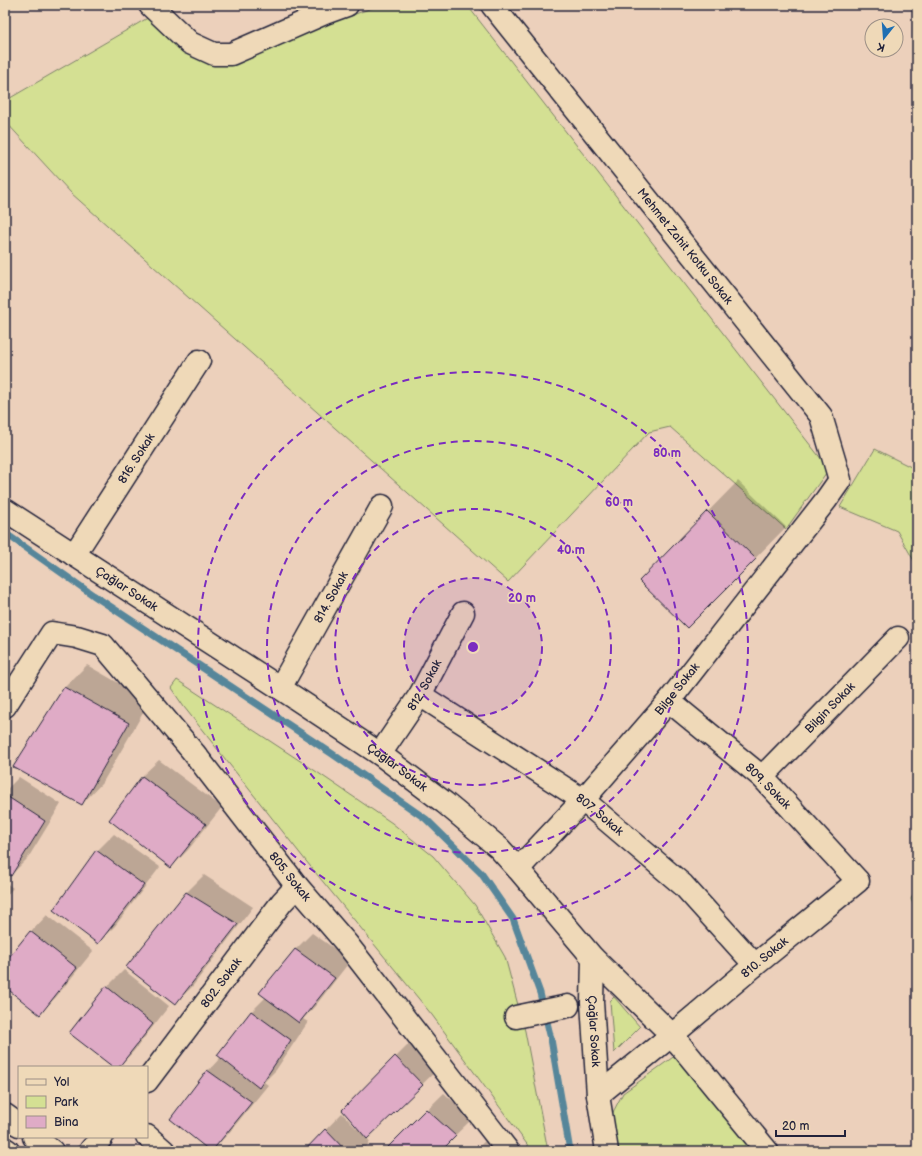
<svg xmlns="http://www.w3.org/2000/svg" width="922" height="1156" viewBox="0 0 922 1156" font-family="'Balsamiq Sans',sans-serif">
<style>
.green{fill:#d4e093;stroke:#7b8167}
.shadow{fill:#0003}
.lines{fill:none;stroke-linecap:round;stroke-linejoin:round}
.stream{stroke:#57869a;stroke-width:7}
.building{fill:#dfabc6;stroke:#22223b}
.minor-casing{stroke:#22223b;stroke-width:25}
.secondary-casing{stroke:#22223b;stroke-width:25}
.minor{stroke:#efd9b8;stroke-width:22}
.secondary{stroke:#efd9b8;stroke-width:22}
.ring{fill:none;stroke:#7b2cbf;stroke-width:2;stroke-dasharray:7 5}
.labels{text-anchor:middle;stroke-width:3;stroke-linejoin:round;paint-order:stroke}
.street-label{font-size:12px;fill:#22223b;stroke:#efd9b8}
.centre{fill:#7b2cbf;stroke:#efd9b8;stroke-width:2}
.ring-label{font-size:12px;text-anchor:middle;font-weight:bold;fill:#7b2cbf;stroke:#efd9b8;stroke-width:3;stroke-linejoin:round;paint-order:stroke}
</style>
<rect width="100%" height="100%" fill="#ecd0bb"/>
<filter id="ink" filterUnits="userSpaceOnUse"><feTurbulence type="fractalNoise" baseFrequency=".025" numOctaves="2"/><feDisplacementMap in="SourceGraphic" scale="8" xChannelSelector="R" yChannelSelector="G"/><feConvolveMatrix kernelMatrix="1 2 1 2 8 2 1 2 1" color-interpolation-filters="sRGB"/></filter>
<g filter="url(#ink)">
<!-- green -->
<path class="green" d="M380,5h87l362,464 -43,60 -116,-102 -21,5 -141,150 -437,-389 -66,-72v-20l146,-85 69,47z
M875,449l42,21v96l-20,-35 -57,-24z
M177,680l134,88 81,55 41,33 42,49 30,52 20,74 23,120h-16l-100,-136 -126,-154 -122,-154 -13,-19z
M917,887v26l-6,-14z
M614,997l26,30 -26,26 -4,-52z
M676,1055l81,96h-140l-5,-37 11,-21z"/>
<!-- shadow -->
<path class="shadow" d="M738,481l48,46 -68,69 -78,-15z
M87,665l63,36 -47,81 -21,22 -68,-38 51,-79z
M159,760l63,47 -34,43 -17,17 -29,-91z
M19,777l42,27 -33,54 -17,17 -6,-4v-80z
M114,834l46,33 -45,59 -17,17 -1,-92z
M204,875l49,32 -61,80 -17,16 -48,-37 60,-74z
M5,882l8,6 -8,10z
M47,915l46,36 -37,46 -16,16 -35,-27v-22l26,-32z
M312,933l39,27 -35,45 -13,14 5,3 -32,48 -12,12 4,3 -40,49 -17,17 -3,-80 13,-14 -2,-2 33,-44 14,-14 29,-47z
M124,970l45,36 -36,46 -15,15h-4l-7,-80z
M413,1040l26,28 -72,70 3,4 -7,9h-58l37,-38 15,16 2,-2 -16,-17z
M444,1093l28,26 -33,32h-54z
M485,1141l10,10h-21z"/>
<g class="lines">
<!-- stream -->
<path class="stream" d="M5,533l88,62 238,158 95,66 55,54 32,46 27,74 11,46 19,112"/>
</g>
<!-- building -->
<path class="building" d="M707,511l49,48 -69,69 -48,-47z
M64,687l65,36 -47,82 -69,-38z
M142,776l64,48 -35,44 -62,-48z
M5,795l40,26 -34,55 -6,-4z
M96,850l48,35 -46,59 -45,-34z
M186,892l52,32 -63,81 -49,-38z
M30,931l47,37 -37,47 -35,-28v-25z
M295,949l40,29 -36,45 -40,-30z
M106,986l47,38 -34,43h-6l-44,-34z
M251,1011l40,29 -32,48 -42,-33z
M395,1056l28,29 -56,54 -25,-29z
M207,1070l45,32 -40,49h-2l-40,-32z
M426,1109l30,27 -15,15h-57z
M325,1129l21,22h-42z"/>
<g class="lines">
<!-- minor casing -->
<g class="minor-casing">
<g id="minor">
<path d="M150,5l40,38 24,11h17l94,-41 22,-8"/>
<path id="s1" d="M492,5l329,411 19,64 -14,20 -157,201 -86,99 -65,69"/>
<path id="s2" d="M5,510l275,178 100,66 65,49 54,45 19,21 75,89 -1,44 6,93 9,56"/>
<path id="s3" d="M74,555l125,-194"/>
<path id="s4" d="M280,688l102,-182"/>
<path id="s5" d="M420,695l163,105 100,85 72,80"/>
<path id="s6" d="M5,706l47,-73 25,4 26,8 91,108 103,133 50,58 161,207"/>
<path id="s7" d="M380,754l40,-59 43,-82"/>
<path id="s8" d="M762,777l136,-139"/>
<path d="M593,958l79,77 95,116"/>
<path d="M516,1017l52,-11"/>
<path id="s9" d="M147,1081l135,-179 15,-16"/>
<path id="s10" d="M598,1095l74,-60 83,-70 103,-84 -96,-104 -93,-76"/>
<path d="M147,1136l17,15"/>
<path d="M90,1151l12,-14"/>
</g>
</g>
<!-- secondary casing -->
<g class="secondary-casing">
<path id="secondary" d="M5,1115l14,10
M34,1137l18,14
M5,1149l3,2"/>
</g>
<!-- minor -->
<use href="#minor" class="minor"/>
<!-- secondary -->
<use href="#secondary" class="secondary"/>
</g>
</g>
<!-- distance rings -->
<circle cx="473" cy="647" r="69" fill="#7b2cbf" fill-opacity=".12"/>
<g class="ring">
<circle cx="473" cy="647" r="69"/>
<circle cx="473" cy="647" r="138"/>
<circle cx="473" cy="647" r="206"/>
<circle cx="473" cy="647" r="275"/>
</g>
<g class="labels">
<!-- street labels -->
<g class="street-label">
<text dy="4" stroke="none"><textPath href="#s1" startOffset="309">Mehmet Zahit Kotku Sokak</textPath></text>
<text dy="4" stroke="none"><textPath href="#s3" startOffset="115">816. Sokak</textPath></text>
<text dy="4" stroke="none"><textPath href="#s2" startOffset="145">Çağlar Sokak</textPath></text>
<text dy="4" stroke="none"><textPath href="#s4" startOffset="104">814. Sokak</textPath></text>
<text dy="4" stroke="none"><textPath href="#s7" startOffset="82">812. Sokak</textPath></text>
<text transform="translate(677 689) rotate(-51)" y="4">Bilge Sokak</text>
<text dy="4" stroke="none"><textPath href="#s8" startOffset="97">Bilgin Sokak</textPath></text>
<text dy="4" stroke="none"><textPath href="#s2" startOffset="469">Çağlar Sokak</textPath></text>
<text transform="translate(768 786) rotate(45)" y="4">809. Sokak</text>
<text dy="4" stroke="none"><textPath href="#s5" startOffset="216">807. Sokak</textPath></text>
<text dy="4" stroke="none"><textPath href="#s6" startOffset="437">805. Sokak</textPath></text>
<text dy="4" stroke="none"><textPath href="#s10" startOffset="216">810. Sokak</textPath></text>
<text dy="4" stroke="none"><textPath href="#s9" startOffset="123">802. Sokak</textPath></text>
<text dy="4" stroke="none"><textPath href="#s2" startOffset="817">Çağlar Sokak</textPath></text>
</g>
</g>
<circle cx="473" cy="647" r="6" class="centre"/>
<g class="ring-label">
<text x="667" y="457">80 m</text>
<text x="619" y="506">60 m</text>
<text x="571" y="554">40 m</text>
<text x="522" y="602">20 m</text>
</g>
<!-- margin -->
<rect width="922" height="1156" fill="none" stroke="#efd9b8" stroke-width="20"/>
<rect x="10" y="10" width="902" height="1136" fill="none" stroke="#22223b" stroke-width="1.5" filter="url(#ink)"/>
<!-- legend -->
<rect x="18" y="1066" width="130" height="72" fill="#efd9b8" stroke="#9d9086"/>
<rect x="26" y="1079" width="20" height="6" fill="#efd9b8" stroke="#9d9086"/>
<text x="54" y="1086" font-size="12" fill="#22223b">Yol</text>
<rect x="26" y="1096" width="20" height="12" fill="#d4e093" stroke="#9d9086"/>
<text x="54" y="1106" font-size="12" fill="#22223b">Park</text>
<rect x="26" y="1116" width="20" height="12" fill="#dfabc6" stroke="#9d9086"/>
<text x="54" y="1126" font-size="12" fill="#22223b">Bina</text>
<!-- north arrow -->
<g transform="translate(884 38) rotate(197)"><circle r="19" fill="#efd9b8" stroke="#9d9086"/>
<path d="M0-3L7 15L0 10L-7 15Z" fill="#1f6fb2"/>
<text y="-6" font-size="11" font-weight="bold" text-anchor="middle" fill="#22223b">K</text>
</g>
<!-- scale -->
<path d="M776 1130v6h69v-6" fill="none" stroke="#22223b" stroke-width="2"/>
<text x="782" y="1130" font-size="12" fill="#22223b" stroke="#efd9b8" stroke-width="3" paint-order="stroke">20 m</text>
</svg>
